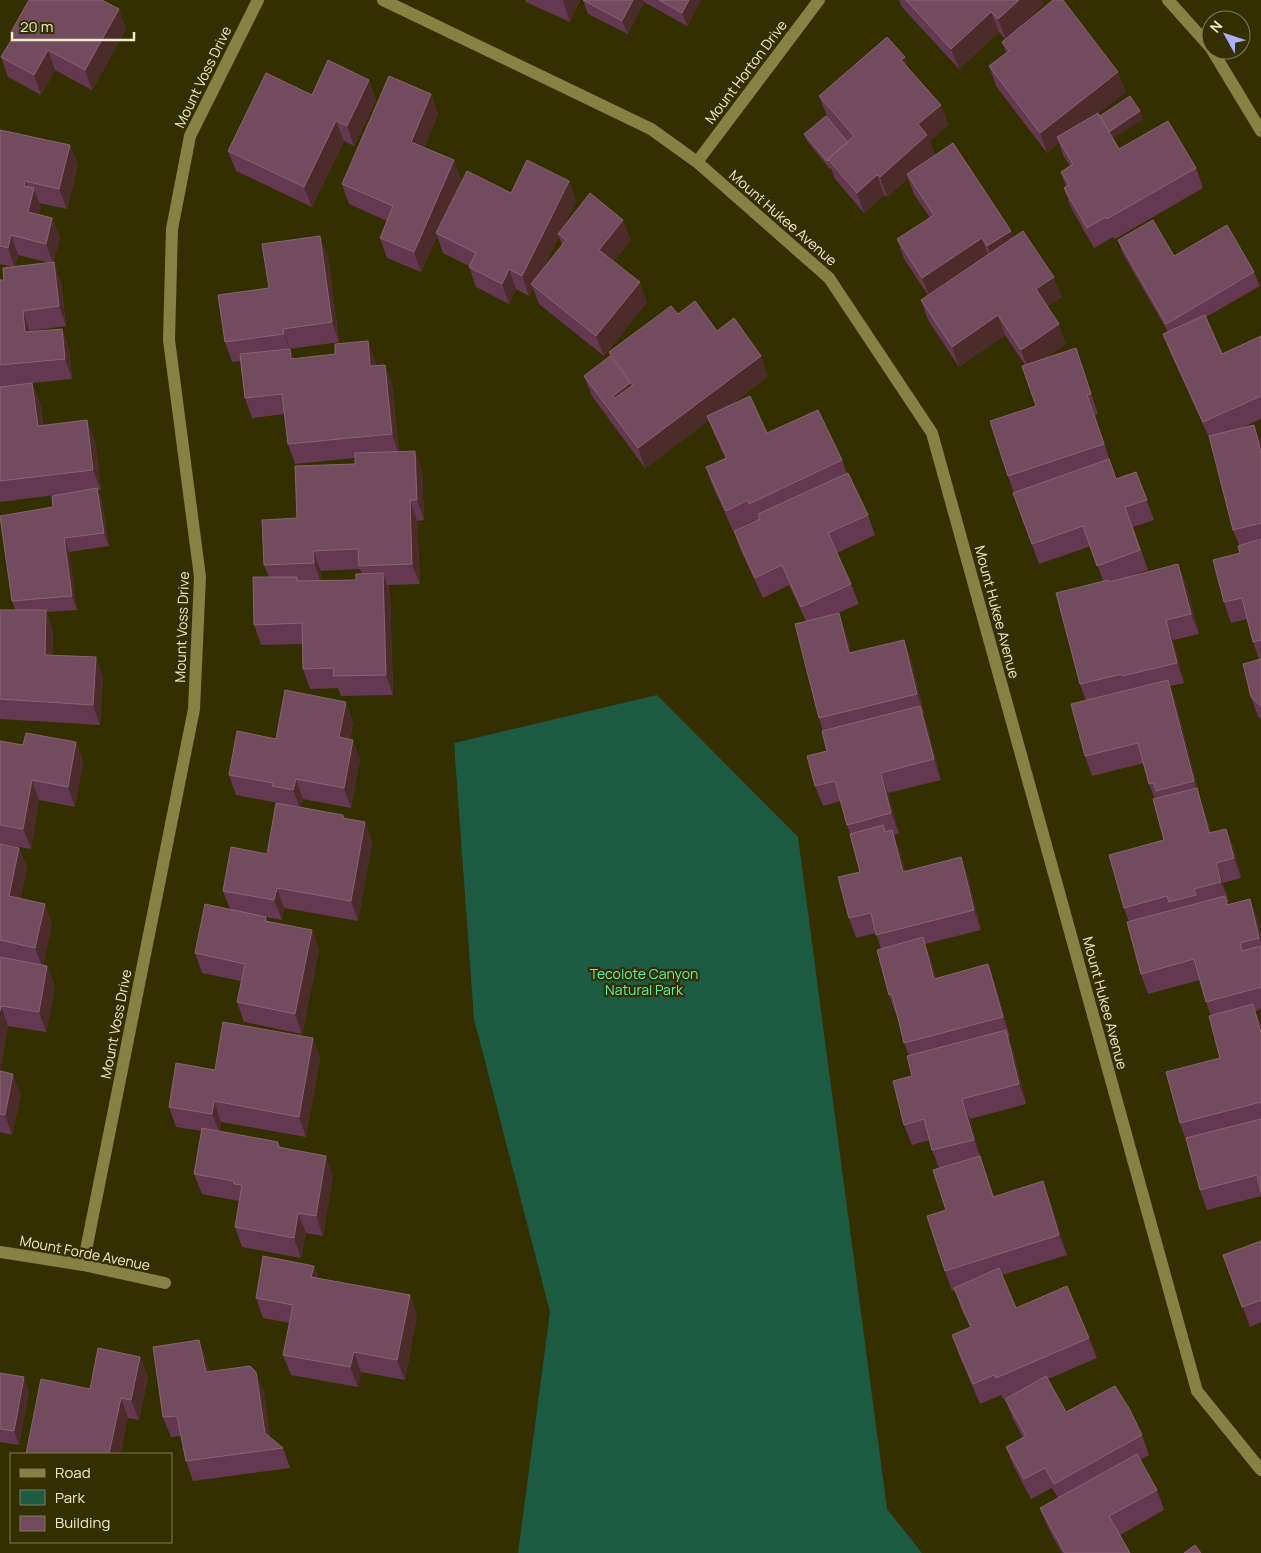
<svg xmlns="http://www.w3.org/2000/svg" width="1261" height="1553" viewBox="0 0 1261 1553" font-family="Manrope,sans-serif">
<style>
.green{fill:#1d5a42}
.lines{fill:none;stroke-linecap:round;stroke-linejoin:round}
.minor{stroke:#878144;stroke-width:12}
.wall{fill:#643851;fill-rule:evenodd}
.shaded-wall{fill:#4b2c2b}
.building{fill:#734b5f;stroke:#876470}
.labels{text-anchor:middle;stroke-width:4.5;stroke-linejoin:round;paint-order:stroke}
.street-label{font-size:14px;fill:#efeccd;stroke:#342f00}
.park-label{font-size:14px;fill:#5af0b5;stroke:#342f00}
</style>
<rect width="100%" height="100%" fill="#342f00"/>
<!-- green -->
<path class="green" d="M657,695l141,142 89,672 35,44h-404l32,-241 -76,-293 -20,-276z"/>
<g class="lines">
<!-- minor -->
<path class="minor" d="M383,0l268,129 46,33 132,116 103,155 265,958 64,79
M1168,0l43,48
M1212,50l49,81
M697,162l122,-162
M0,1252l83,13 82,18
M83,1265l111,-556 6,-132 -31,-237 3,-111 18,-93 68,-136"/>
</g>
<!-- wall -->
<path class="wall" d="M525,0h55l-10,22 -44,-20z
M583,0h118l-14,26 -43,-24 -16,32 -40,-20z
M899,0h143l2,4 -30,28 112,60 -28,21 2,3 43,3 -30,19 6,11 77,19 7,20 -88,51 -2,-2 -19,11 -23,-40 -7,-20 2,-1 -5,-15 9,-6 -6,-9 -5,-14 -12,10 -51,-67 -7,-20 17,-13 -4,-11 3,-3 -6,-7 -40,37 -58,-63z
M126,29l-34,61 -37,-20 -14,25 -33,-18 -7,-20 12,-20 -2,-5z
M905,57l3,11 33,37 7,20 -18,16 5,14 -3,2 81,81 49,59 -15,9 19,38 -20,14 37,10 15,46 -3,1 21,64 20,-7 18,48 -21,7 15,43 -20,7 58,7 13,50 -26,6 11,43 -14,3 5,14 26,101 10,32 15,-4 8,20 7,29 -18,5 6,19h-2l1,2 22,-5 7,20 4,16v74l-6,2 6,15v170l-54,14 -7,-20 -13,-47 -7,-20 40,-65 -9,-42 -5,-14 -6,-22 -52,14 -7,-20 -12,-52 -5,-14 40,-68 -9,-41 -6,-15 -5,-21 -52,13 -7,-20 1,-55 -6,-17 23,-103 -12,-35 -52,18 -26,-71h1l-6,-17 28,-70 -11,-41 -20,-30 -46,32 -31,-47 -7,-20 7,-5 -24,-36 -7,-20 33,-21 -16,-24 -6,-16 -21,19 -3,-2 -20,18 -29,-34 -4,-11 -1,1 -23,-28 -3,-7 23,-18 -8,-20zM831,121l17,20v1z
M369,80l7,20 -22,46 -10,-5 -32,66 -76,-36 -8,-20 84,-56z
M431,94l7,20 -14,34 30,12 7,20 -8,18 58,-5 58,-12 7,20 -13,27 68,12 -18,22 34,40 -43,54 -65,-52 -6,-16 -4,8 -13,-7 -7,15 -33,-17 -7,-21 -26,-13 -6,-17 -16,36 -34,-14 -7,-20 7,-17 -38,-17 -7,-20zM559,236l3,9 -20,26z
M0,130l70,15 8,20 -11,44 -28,-6 2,5 -2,7 13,3 8,20 -7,24 8,20 5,44 -36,5v1l32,-3 7,20 3,30 -40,4 8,20 3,22 52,15 6,50h-3l4,12 7,44 -40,6 8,58 -31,2 7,19v24l50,22 -3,48 -100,-6v-109h15l-3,-9 41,-94 2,-12 -55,7v-222h4l8,-13 -12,-3zM18,255l32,8 -35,3z
M1118,240l56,16 80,16 6,14 -54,31 16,37 39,-18v83l-22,10 15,-4 7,19v275l-3,-2 -7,-20 8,-38 -6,-17 -6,-23 -16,4 -7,-21 16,-49 -1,-8 -6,-15 -22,-88 -40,-88 -8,-20 5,-2 -45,-78z
M328,256l11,86 -49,7 4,10 81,2 1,4h9l7,20 7,67 23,19 2,49 -7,1 3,63 -32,1 2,8 3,102 -52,1 -3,-8 -28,1 -7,-20v-25l-42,1 -7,-20 15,-48 -5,-12 33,-47 58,-54v-6l-60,6 -7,-20 -3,-30 -33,4 -7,-20 -5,-37 -8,1 -7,-20 44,-54zM360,569l2,5 -6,6h-35v-9z
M678,314l39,17 51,45 -39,30 38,27 75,27 5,14 21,41 7,20 -38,18 14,31 8,20 -23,10 10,19 5,20 53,-13 7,20 13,54h-1l4,12 14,54 -53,13 11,40 -5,2 5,15 6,21 56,-14 7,20 13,53 -56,14 5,13 6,21 52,-14 7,20 15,53h-2l5,13 13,54 -56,15 10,37 14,40 56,5 17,54 -65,20 14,33 73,30 8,20 -49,21 18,33 76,23 7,20 -9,5 17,30 7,20 -44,25 10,18h-68l-14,-25 -8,-20 18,-10 -6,-10 -21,11 -17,-32 -8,-20 17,-9 -10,-19 -8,-20 9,-5 -11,5 -2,-4 -21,9 -21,-49 -7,-20 18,-8 -9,-19 -6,-18 -3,1 -7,-20 1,-61 -7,-42 -7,-18 -3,-10 -17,5 -8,-20 8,-49 -3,-21 -5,-12 -7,-28h-1l-7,-20 -8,-46 -5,-16 -20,5 -7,-20 11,-46 -10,-38 -3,-9 -6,-24 -18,5 -8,-20 12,-35 -4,-20 -4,-13 -13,-97 -17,-36 -26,13 -22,-47 -7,-20 22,-10 -1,-1 -22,11 -20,-44 -7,-20 19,-9 -10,-22 -6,-16 -64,48 -53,-72 -8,-20 27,-18 -2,-6z
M353,722l-3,17 10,21 -9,48 -48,-9 -2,8 42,8 2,3 27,24 -14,79 -74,-13 -2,12 -16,-3 1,4 45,9 7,20 -17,84 -58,-12 -7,-20 4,-21 -39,-8 -7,-20 35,-44 -7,-18 44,-37 11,-51 -42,-8 -7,-20 47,-36z
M0,741l23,4 53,-3 7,20 -8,45 -36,-7 -8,49 -31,-5z
M0,844l19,4 8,20 -7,31 32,25 -9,41 4,1 8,20 -9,46 -38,-6 -8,45 21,23 -9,41 -12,-3z
M313,1038l7,20 -14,79 -85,-15 -1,9 58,11 3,6 52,28 -10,60 -17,-3 -5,25 -59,-11 -7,-20 4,-26 -37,-7 -8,-20 8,-43 -26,-4 -7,-20 46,-37z
M1261,1241v81l-11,5 -27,-72z
M314,1266l4,12 92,17 7,20 -12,65 -44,-8 -3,15 -67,-12 -8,-20 7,-32 -27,-5 -7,-20z
M199,1340l7,20 3,11 55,21 6,45 13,11 7,20 -97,13 -7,-20 -5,-25 -10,1 -8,-20z
M140,1357l8,20 -9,43 -11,-2 -38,-29z
M0,1373l24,4 5,14 -10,54 -19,-3z"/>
<!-- shaded-wall -->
<path class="shaded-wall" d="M564,0h16l-10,22 -7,-21z
M633,0h10l1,2 -16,32 -6,-13z
M689,0h12l-14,26 -5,-13z
M1019,0h23l2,4 -38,35 -8,-20z
M119,9l7,20 -34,61 -7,-20z
M991,12l8,20 -40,37 -8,-20z
M48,50l7,20 -14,25 -7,-20z
M905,57l7,20 -11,-17z
M1118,72l8,20 -66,51 -3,-6 2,6 -12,10 -7,-20z
M369,80l7,20 -22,46 -7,-20z
M431,94l7,20 -20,48 -7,-20z
M941,105l7,20 -18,16 5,14 -26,22 -2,-3 1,4 -21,19 -7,-20 38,-53z
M1140,111l3,8 -31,20 -3,-7z
M336,121l8,20 -32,66 -8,-20z
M70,145l8,20 -11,44 -8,-20z
M454,160l7,20 -23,54 -2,-1 1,3 -16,36 -7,-20z
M877,175l7,20 -20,18 -7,-20z
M25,181l6,18 3,-11 7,20 -6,24 -7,-20 -4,-26z
M569,181l7,20 -16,34 -2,-1 1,2 -25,50 -3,-2 2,4 -4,8 -7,-20z
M52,218l8,20 -7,26 -7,-20z
M623,220l8,20 -24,30 -8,-20z
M1011,231l7,20 -23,15 -8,-20z
M11,235l7,20 -3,13 -7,-20z
M320,236l8,20 11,86 -7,-20z
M982,238l7,20 -59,40 -8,-20z
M54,262l7,20 5,44 -7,-20z
M509,269l7,20 -7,15 -7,-20z
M1054,277l8,20 -19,12 -7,-20z
M640,282l7,20 -43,54 -8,-20z
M23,311l7,20 2,21 -7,-20z
M998,315l7,20 -46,32 -7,-20z
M1059,324l7,20 -37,26 -8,-20z
M62,329l7,20 3,30 -7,-20z
M283,329l14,40 -6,-10 -1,-8 -6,-17z
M368,341l7,20 3,25 -8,-20z
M1076,348l7,20 15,46 -7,-20z
M761,356l7,20 -59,44 -2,-4 2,4 -64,48 -7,-20z
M385,365l7,20 7,69 -7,-20z
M32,383l8,20 5,43 -7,-20z
M630,383l7,21 -17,12 -7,-20z
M1087,395l8,20 16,49 -7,-20z
M87,420l8,20 6,50 -8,-20z
M1254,425l7,19v8z
M415,451l7,20 2,49 -7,-20z
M97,488l5,14 7,44 -5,-13z
M410,500l7,21 3,63 -8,-20z
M64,538l5,14 8,58 -5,-14z
M313,551l8,20v12l-7,-20z
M1178,564l8,20 13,50 -8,-20z
M383,573l7,20 3,102 -7,-20z
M46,610l7,21v44l-8,-20z
M839,613l7,20 11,41 -8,-21z
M1166,620l7,20 11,43 -7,-20z
M904,640l7,20 13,54 -7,-20z
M96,657l7,20 -3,48 -7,-20z
M1168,680l7,20 26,101 15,52 -7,-20 -15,-52z
M346,702l7,20 -7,35 -7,-20z
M920,706l7,20 14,54 -7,-21z
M353,740l7,20 -9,48 -7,-20z
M76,742l7,20 -8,45 -7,-20z
M881,773l7,20 11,40 -8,-20z
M296,779l7,20 -2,11 -8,-20z
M32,780l7,20 -8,49 -8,-20z
M365,822l7,20 -14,79 -7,-20z
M1226,829l8,20 7,29 -7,-20z
M892,830l7,20 11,42 -7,-20z
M19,848l8,20 -11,48 -7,-20z
M961,857l7,20 13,53 -7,-20z
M1216,863l7,20 6,19 -8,-20z
M277,888l7,20 -2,12 -8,-20z
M1250,899l7,20 4,16v7z
M45,904l7,20 -9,44 -8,-20z
M312,930l7,20 -17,84 -7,-20z
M923,937l7,20 11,42 -7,-20z
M988,964l7,20 15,53 -7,-20z
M47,966l8,20 -9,46 -7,-20z
M1253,1004l7,20 1,9z
M1,1006l7,20 -8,46v-61z
M1006,1030l7,20 13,54 -7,-20z
M313,1038l7,20 -14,79 -7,-20z
M13,1074l8,20 -9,41 -7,-20z
M962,1099l8,20 11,41 -7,-20z
M214,1101l7,21 -1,12 -8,-20z
M326,1156l7,20 -10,60 -7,-20z
M980,1156l7,20 13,41 -7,-20z
M1043,1181l7,20 17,54 -8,-20z
M298,1213l8,20 -5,25 -7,-20z
M314,1266l7,20 -10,-9z
M410,1295l7,20 -12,65 -8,-20z
M199,1340l7,20 7,32 -7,-20z
M354,1352l7,20 -3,15 -8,-20z
M140,1357l8,20 -9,43 -8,-20z
M256,1372l8,20 8,57 -7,-16z
M24,1377l5,14 -10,54 -5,-14z
M121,1398l7,20 -7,36h-12z"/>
<!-- building -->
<path class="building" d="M29,0h73l17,9 -34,61 -37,-20 -14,25 -33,-18 14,-23 -4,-2z
M583,0h50l-11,21z
M659,0h30l-7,13z
M906,0h113l-21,19 -7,-7 -40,37z
M1053,0h10l55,72 -78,61 -51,-67 20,-15 -7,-9z
M887,37l18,20 -4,3 40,45 -23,19 9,11 -47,42 -3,-2 -20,18 -29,-34 26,-23 -35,-40z
M328,60l41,20 -22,46 -11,-5 -32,66 -76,-36 38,-78 46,22z
M389,76l42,18 -20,48 43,18 -40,92 -34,-14 13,-32 -51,-22z
M1130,96l10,15 -31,21 -9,-16z
M1098,113l21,36 49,-28 28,47 -89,51 -1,-2 -19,11 -23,-40 5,-3 -8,-13 12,-8 -16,-27z
M826,116l22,26 -20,17 1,1 -2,1 -23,-27z
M0,130l70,15 -11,44 -34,-8 -1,5 10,2 -6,24 24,6 -6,26 -35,-9 -3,13 -8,-2z
M953,143l58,88 -24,15 -5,-8 -60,40 -25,-39 37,-24 -27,-41z
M527,160l42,21 -47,95 -13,-7 -7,15 -33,-17 7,-14 -40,-20 31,-62 44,22z
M590,193l33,27 -24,30 41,32 -44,54 -65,-52 35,-44 -8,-6z
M1153,220l21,36 53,-31 27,47 -88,52 -48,-84z
M1023,231l31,46 -18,12 23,35 -38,26 -23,-35 -46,32 -31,-47z
M320,236l12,86 -49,7 1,5 -59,8 -7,-47 51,-7 -7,-44z
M54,262l5,44 -36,5 2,21 37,-3 3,30 -65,6v-85h4l-1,-12z
M695,301l22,30 17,-13 27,38 -123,92 -54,-72 26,-20 20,27 -17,13 2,2 18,-13 -24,-33 62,-46 7,8z
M1205,315l17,39 39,-18v60l-58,26 -40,-88z
M368,341l2,25 15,-1 7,69 -104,10 -6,-50 -37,4 -5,-44 50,-5 1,10 44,-5v-10z
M1076,348l15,46 -4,1 17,49 -96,32 -18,-55 46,-15 -14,-40z
M32,383l6,43 49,-6 6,50 -93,11v-94z
M750,396l17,37 51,-23 24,50 -93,44 -1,-4 -22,11 -20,-44 21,-9 -20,-42z
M1254,425l7,27v71l-28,7 -24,-94z
M415,451l2,49h-7l2,64 -53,2 -1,-17 -45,2 1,12 -50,2 -2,-45 35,-2 -2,-52 60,-2v-11z
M1109,459l7,20 20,-7 11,28 -22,7 15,43 -43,16 -14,-40 -51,18 -19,-51z
M848,473l20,42 -40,18 23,51 -50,23 -19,-42 -27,13 -21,-47 26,-12 -2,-5z
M97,488l7,45 -40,5 8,58 -60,5 -12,-85 53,-9 -1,-11z
M1261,539v101l-8,2 -11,-44 -18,4 -11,-42 27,-7 -2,-7z
M1178,564l13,50 -25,6 11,43 -55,13v-2l-42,10 -24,-91 52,-13 1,2z
M383,573l3,102 -53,1 1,-8 -31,1 -1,-46 -48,2 -1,-48h44v4l59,-1v-6z
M0,610h46l-1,45 51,2 -3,48 -93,-6z
M839,613l10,40 55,-13 13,54 -98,24 -24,-94z
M1261,659v47l-10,-9 -8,-33z
M1168,680l26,101 -38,10 -2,-8 -5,1 -11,-41 -53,13 -14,-52z
M285,690l61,12 -7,35 14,3 -9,48 -48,-9 -3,11 -21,-4 1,-3 -44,-8 8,-44 39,8z
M920,706l14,53 -53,14 10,40 -44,12 -12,-44 -20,5 -8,-30 20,-5 -5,-20z
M26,733l50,9 -8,45 -36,-7 -9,49 -23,-4v-84l23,4z
M1197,788l12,45 17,-4 8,29 -18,5 5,19 -27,7 2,6 -27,7 -2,-6 -43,12 -15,-53 55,-15 -11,-41z
M276,803l67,12v3l22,4 -14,79 -74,-13 -3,12 -51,-9 8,-44 36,7z
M883,825l2,7 7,-2 11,42 58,-15 13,53 -98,25 -5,-22 -22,5 -11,-41 22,-5 -10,-38z
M0,844l19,4 -10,48 36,8 -10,44 -35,-8z
M1225,896l2,9 23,-6 9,39 -19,5 2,8 19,-5v41l-55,15 -12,-43 -53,15 -14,-52z
M205,904l61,13 -1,4 47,9 -17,84 -58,-12 8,-38 -50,-11z
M923,937l11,42 54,-15 15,53 -99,26 -12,-49 -3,1 -12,-45z
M0,957l47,9 -8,46 -38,-6 -1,5z
M1253,1004l8,29v69l-81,21 -14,-51 54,-14 -11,-42z
M223,1022l90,16 -14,79 -85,-16 -2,13 -43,-7 7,-44 39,7z
M1006,1030l13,54 -57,15 12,41 -42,10 -8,-31 -20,6 -11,-44 19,-5 -5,-20z
M0,1071l13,3 -8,41 -5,-1z
M1261,1119v74l-4,-18 -57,15 -14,-52z
M202,1128l76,14v5l48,9 -10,60 -18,-3 -4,25 -59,-11 7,-42 -8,-1v-3l-40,-7z
M980,1156l13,41 50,-16 16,54 -114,36 -18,-55 19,-6 -13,-40z
M1261,1241v59l-19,7 -19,-52z
M263,1256l51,10 -3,11 99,18 -13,65 -43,-8 -4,15 -67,-12 10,-50 -37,-7z
M999,1268l17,40 51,-22 22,52 -93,40 -2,-3 -21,9 -21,-49 19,-8 -17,-39z
M199,1340l7,32 44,-6 6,6 9,61 18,15 -97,13 -9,-45 -14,1 -10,-70z
M98,1348l42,9 -9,43 -10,-2 -12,56h-83l15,-75 49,10z
M0,1373l24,4 -10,54 -14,-2z
M1046,1376l20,36 49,-26 15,24 12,25 -88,49 -9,-16 -21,11 -18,-32 20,-11 -21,-37z
M1137,1454l20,36 -48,26 21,37h-65l-25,-45z
M1195,1545l6,8h-17z"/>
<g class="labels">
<!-- street labels -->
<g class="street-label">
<text transform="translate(746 72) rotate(-53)" y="5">Mount Horton Drive</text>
<text transform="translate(203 77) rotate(-64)" y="5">Mount Voss Drive</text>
<text transform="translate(783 218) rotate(41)" y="5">Mount Hukee Avenue</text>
<text transform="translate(997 612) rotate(75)" y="5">Mount Hukee Avenue</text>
<text transform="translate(182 627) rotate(-88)" y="5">Mount Voss Drive</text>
<text transform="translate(1105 1003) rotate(75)" y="5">Mount Hukee Avenue</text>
<text transform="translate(116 1024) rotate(-79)" y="5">Mount Voss Drive</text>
<text transform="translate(85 1253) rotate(11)" y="5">Mount Forde Avenue</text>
</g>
<!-- park labels -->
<g class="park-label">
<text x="644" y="979">Tecolote Canyon<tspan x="644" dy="16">Natural Park</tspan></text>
</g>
</g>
<!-- legend -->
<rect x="10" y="1453" width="162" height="90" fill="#342f00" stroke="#7f7b52"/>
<rect x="20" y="1469" width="25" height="8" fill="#878144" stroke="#7f7b52"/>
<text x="55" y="1478" font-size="15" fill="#efeccd">Road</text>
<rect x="20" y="1490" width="25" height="15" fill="#1d5a42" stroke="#7f7b52"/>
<text x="55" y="1503" font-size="15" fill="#efeccd">Park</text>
<rect x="20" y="1516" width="25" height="15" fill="#734b5f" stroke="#7f7b52"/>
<text x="55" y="1528" font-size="15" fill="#efeccd">Building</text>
<!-- north arrow -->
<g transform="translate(1226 35) rotate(310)"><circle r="24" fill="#342f00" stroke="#7f7b52"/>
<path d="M0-4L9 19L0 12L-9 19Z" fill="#aeaefa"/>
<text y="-8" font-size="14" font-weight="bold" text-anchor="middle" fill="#efeccd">N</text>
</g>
<!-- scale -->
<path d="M12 32v8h122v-8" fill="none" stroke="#efeccd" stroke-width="2.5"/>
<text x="20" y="32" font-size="15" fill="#efeccd" stroke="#342f00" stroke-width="4" paint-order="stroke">20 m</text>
</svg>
